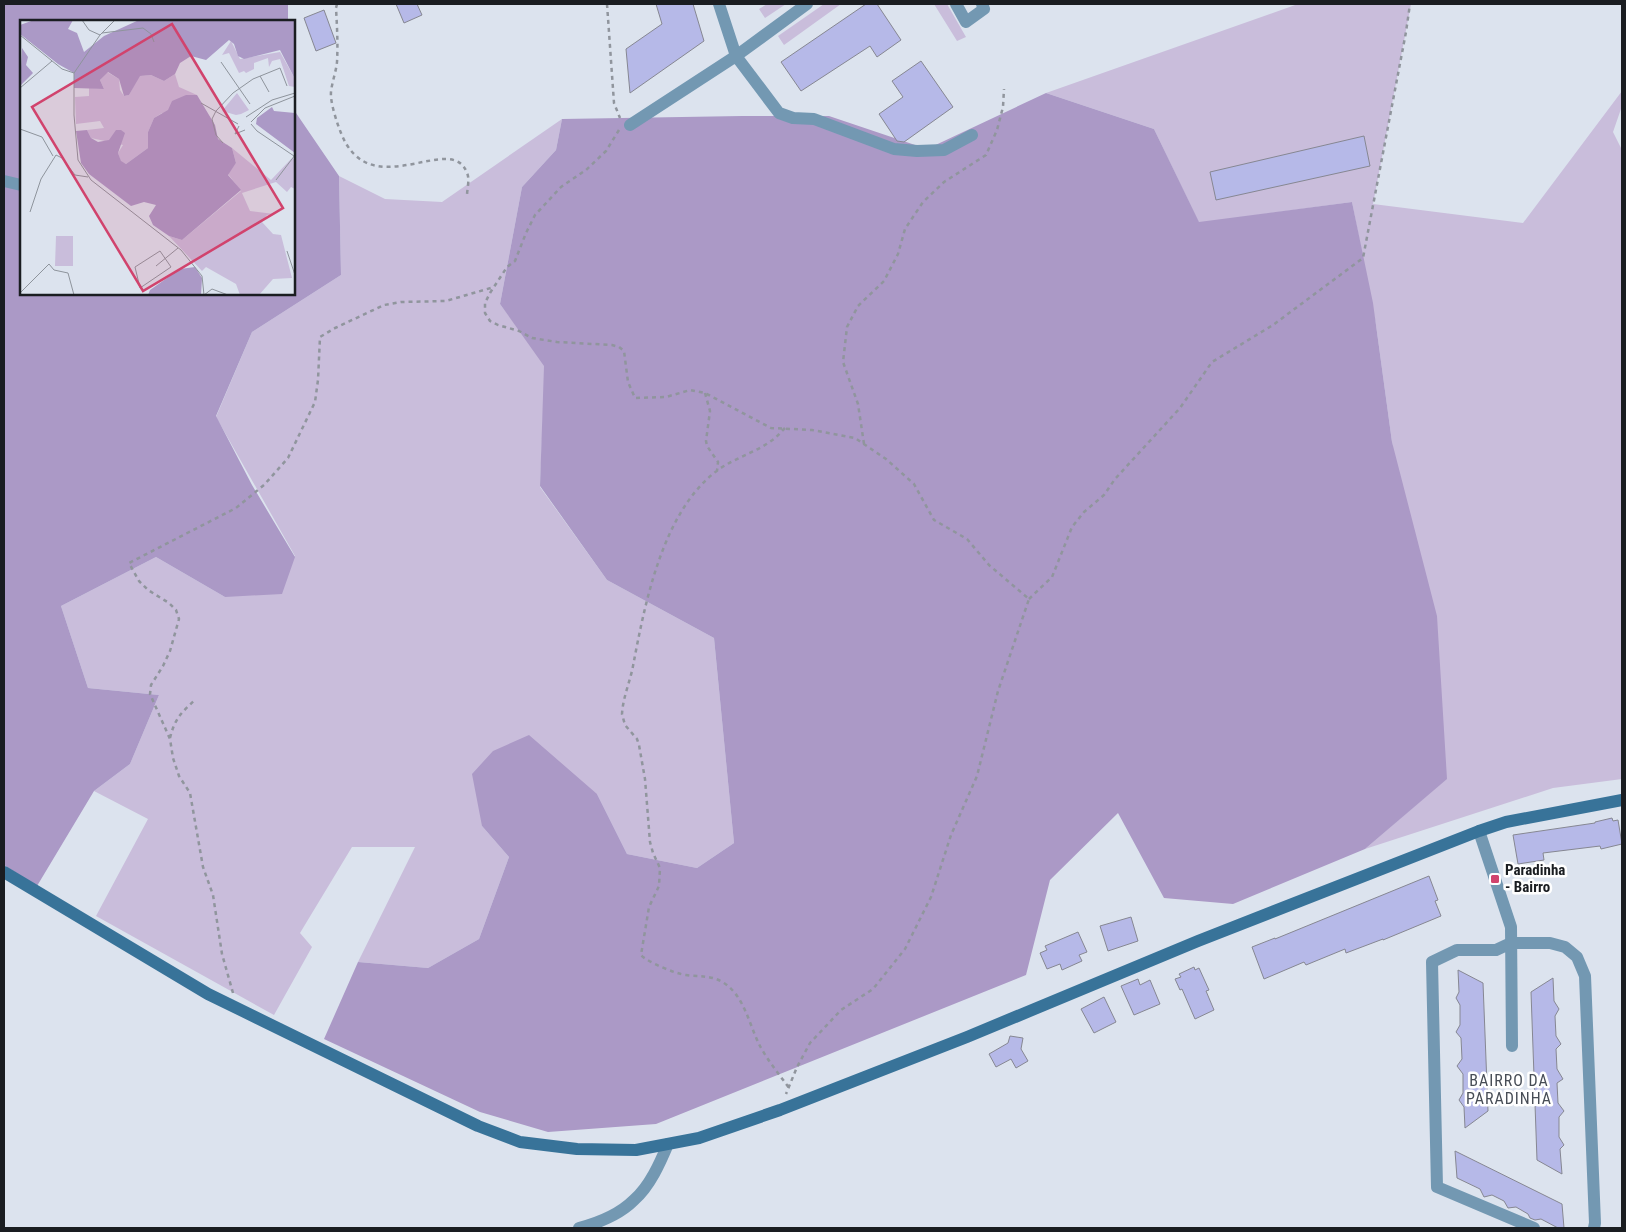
<svg xmlns="http://www.w3.org/2000/svg" width="1626" height="1232" viewBox="0 0 1626 1232" font-family="'Roboto Condensed',sans-serif">
<style>
.green{fill:#c9bddb}
.forest{fill:#ab99c6}
.building{fill:#b6b9e8;stroke:#868792}
.lines{fill:none;stroke-linecap:round;stroke-linejoin:round}
.path{stroke:#90959d;stroke-width:2.5;stroke-dasharray:4 4;stroke-linecap:butt}
.street{stroke:#7398b2;stroke-width:12}
.secondary{stroke:#387399;stroke-width:12}
.poi-dot{fill:#d1436d;stroke:#fff;stroke-width:2}
.labels{text-anchor:middle;stroke-width:5;stroke-linejoin:round;paint-order:stroke}
.poi-label{font-size:15px;font-weight:bold;fill:#1a1d21;stroke:#fff;text-anchor:start}
.neighbourhood-label{font-size:16px;letter-spacing:1px;fill:#474d56;stroke:#fff}
.inset-road{fill:none;stroke:#8e949c;stroke-width:1}
.view{fill:#d1436d;fill-opacity:0.15;stroke:#d1436d;stroke-width:2.5}
.inset-edge{fill:none;stroke:#1a1d21;stroke-width:2.5}
</style>
<rect width="100%" height="100%" fill="#dce3ee"/>
<!-- green -->
<path class="green" d="M767,4h19l-21,14 -6,-9z
M824,4h17l-57,41 -6,-9z
M934,4h13l19,33 -9,4z
M1298,4h113l-38,200 150,19 99,-132v15l-9,26 9,18v629l-69,9 -188,61 81,-70 -54,-337 -16,-117 -24,-123 -153,21 -45,-94 -108,-36z
M562,119l-6,31 -34,37 -22,117 45,61 -5,122 67,93 107,58 20,205 -37,25 -70,-14 -30,-60 -115,32 27,31 -30,82 -51,29 -70,-6 57,-115h-63l-52,86 12,14 -38,68 -178,-99 52,-97 -54,-28 36,-27 29,-69 -71,-7 -27,-82 95,-49 69,40 70,-41 -79,-139 36,-85 89,-57 -2,-99 46,23 57,3z"/>
<!-- forest -->
<path class="forest" d="M4,4h284v17h-267v273h273v-184l45,66 2,99 -89,57 -36,84 36,69 43,72 -13,37 -57,3 -69,-40 -95,49 27,82 71,7 -29,69 -36,27 -57,95 -33,-21z
M1046,93l108,36 45,93 153,-20 21,101 19,139 45,174 10,163 -82,70 -132,55 -69,-6 -46,-85 -68,67 -24,95 -370,149 -108,8 -68,-20 -156,-73 34,-77 70,6 51,-29 30,-82 -27,-31 -10,-52 21,-23 36,-16 68,59 30,60 70,14 37,-25 -20,-205 -107,-58 -67,-94 4,-120 -44,-62 22,-117 34,-37 6,-31 180,-3h87l98,33z"/>
<!-- building -->
<path class="building" d="M396,4h21l5,11 -18,8z
M656,4h37l11,37 -74,52 -4,-44 36,-25z
M866,4h11l24,36 -24,17 -7,-11 -69,45 -20,-29z
M324,10l12,33 -20,8 -12,-33z
M921,61l32,46 -49,35 -7,-1 -18,-27 24,-17 -11,-16z
M1364,136l6,30 -154,34 -6,-28z
M1612,818l1,3 5,-1 4,24 -21,5 -1,-3 -57,7 1,7 -26,4 -5,-29 82,-12v-1z
M1429,876l9,24 -3,1 6,15 -58,24v-1l-37,14 -1,-4 -39,16 -2,-3 -40,17 -12,-32 23,-9v1z
M1131,917l7,24 -30,10 -8,-25z
M1078,932l9,20 -8,3 3,6 -20,9 -2,-6 -13,5 -7,-16 7,-3 -2,-4z
M1194,967l1,3 4,-2 10,22 -3,1 8,19 -19,9 -13,-30 -2,1 -5,-11 6,-2 -2,-3z
M1458,970l25,13 5,128 -23,17 -1,-21 -5,-7 4,-7v-19l-6,-8 5,-7 -1,-21 -5,-6 4,-7v-20l-4,-7 3,-6z
M1553,978l1,23 5,8 -4,7 1,20 5,8 -5,5 1,20 6,10 -6,4 1,20 6,8 -5,6v20l5,8 -4,4 2,25 -25,-14 -6,-168z
M1138,979l2,6 10,-5 10,24 -26,11 -13,-29z
M1104,997l12,25 -22,11 -13,-24z
M1010,1036l13,2 -2,11 7,12 -12,7 -5,-9 -15,8 -7,-13 19,-11z
M1455,1151l107,53 2,24h-6l-17,-9 -6,1 -5,-2 -2,-4 -12,-7 -8,1 -4,-7 -12,-6 -8,2 -4,-8 -23,-11z"/>
<g class="lines">
<!-- path -->
<path class="path" d="M337,4l-1,4c1,18 2,36 1,54 -1,10 -5,20 -6,30 -1,10 6,31 10,41 29,74 111,-3 126,40 3,6 0,16 0,23
M607,4l7,99 6,15
M619,130l-13,21 -20,19 -25,17 -26,28 -9,18 -11,28 -8,6 -17,26 -5,10v10l5,8 8,4 21,6 13,7 25,4 55,3 7,2 5,4 4,31 7,16 31,-1 24,-7 15,3 66,35 41,2 43,8 31,21 28,25 20,36 33,19 22,26 40,34 -31,92 -21,85 -26,59 -20,62 -26,52 -32,40 -32,21 -31,33 -13,24 -11,27
M705,393l5,18 -4,30 1,5 11,16 -1,9
M785,428c-5,5 -9,10 -14,13 -18,13 -40,18 -57,32 -52,42 -69,130 -81,193 -3,16 -10,31 -11,48l3,11 12,14 2,6 6,34 5,63 3,11 7,15 -1,18 -10,21 -8,48c6,7 35,19 45,20 14,2 26,0 38,8 21,14 25,42 36,63 8,15 19,28 29,42
M864,444l-6,-40 -15,-42 4,-35 11,-21 26,-25 14,-27 7,-25 18,-27 21,-20 42,-27 11,-25 6,-23 1,-18
M1029,599l23,-22 20,-50 12,-15 20,-17 11,-16 65,-71 32,-46 61,-37 90,-67 43,-226 4,-28
M170,738c5,-20 11,-25 26,-39
M233,993l-11,-39 -9,-59 -10,-28 -13,-74 -11,-17 -6,-18 -3,-19 -20,-45 1,-9 12,-19 7,-15 9,-32 -3,-9 -7,-7 -21,-13 -9,-9 -10,-18 107,-55 28,-23 24,-27 27,-56 3,-22 2,-43 15,-9 49,-23 17,-3 45,-1 48,-14"/>
<!-- street -->
<path class="street" d="M719,4l17,52 43,57 14,5 21,1 80,30 23,2 27,-1 28,-15
M956,4l10,18 18,-13 -2,-5
M630,125l106,-69 71,-52
M4,181l17,4
M1479,831l32,96 1,119
M579,1228c19,-5 41,-14 55,-28 16,-14 26,-37 34,-56
M1534,1228l-97,-41 -5,-225 25,-12h39l15,-7h39l15,4 12,10 8,19 10,247 -1,5"/>
<!-- secondary -->
<path class="secondary" d="M4,872l204,122 270,132 42,16 57,7 59,1 63,-12 81,-28 187,-73 231,-96 281,-110 27,-9 116,-22"/>
</g>
<!-- markers -->
<rect class="poi-dot" x="1490" y="874" width="10" height="10" rx="2.5"/>
<g class="labels">
<!-- poi labels -->
<g class="poi-label">
<text x="1505" y="875">Paradinha<tspan x="1505" dy="17">- Bairro</tspan></text>
</g>
<!-- neighbourhood labels -->
<g class="neighbourhood-label">
<text x="1509" y="1086">BAIRRO DA<tspan x="1509" dy="18">PARADINHA</tspan></text>
</g>
</g>
<!-- overview -->
<g transform="translate(20 20)">
<rect width="275" height="275" fill="#dce3ee"/>
<path d="M211,21l9,18 40,-7 15,27v8l-6,-1 -9,-27 -8,2 -3,6 -1,-9 -14,5v6l-8,4 -2,-2 -5,2 -10,-20 -7,2zM87,52l12,7 1,11 4,6 5,-1 10,-19 12,-1 13,6 11,-7 4,13 18,8h-11l-15,26 -9,-8 -8,5 -6,14v16l-22,16 -5,-2 -3,-9 5,-8 -32,-7 -4,-8 17,-2 -4,-7 -24,3 -1,-27 14,-1v-8l15,1 -4,-9zM217,73l12,17 -8,4 10,-2 -15,3 -14,-4zM212,128l39,32 20,-21 4,-1v31l-4,-2 -4,5 -11,-10 -34,11 8,18 24,3 -7,1 -5,7 11,12 8,1 11,43 -19,1 -14,16h-19l-4,-11 -30,-17 -4,4 -33,-35 13,4 59,-49 -13,-17 8,-11zM36,216h17v30h-18z" fill="#c9bddb"/>
<path d="M14,0h39l-5,9 9,4 7,19 20,-16 35,-16h156v59l-15,-29 -36,9 -6,-3 -4,-12 -5,-4 -23,20 -15,-4 -11,7 -5,11 -11,7 -13,-6 -11,1 -11,19 -5,1 -5,-17 -11,-7 -8,8 4,9 -30,-1v-15l-16,-9 -38,-30v-9zM2,28l6,9 -2,8 7,8 -13,13zM166,75h11l18,30 3,14 14,9 4,15 -8,12 13,15 -59,50 -13,-4 -16,-11 -4,-9 7,-11 -12,-3 -13,4 -42,-32 -8,-11 -5,-32 11,-1 4,8 7,4 11,-2 7,-10h5l4,3 -7,20 3,8 5,3 22,-16v-16l6,-14 14,-8 4,-9zM252,87l2,4 21,2v40l-39,-29 1,-6zM175,247l7,11 -1,17h-53l2,-5 30,-21z" fill="#ab99c6"/>
<path class="inset-road" d="M62,0l7,10 11,5M95,0l-15,15 -26,38v42l4,45 13,20 90,70 21,26 2,19M82,13l41,-5 8,6 3,8M0,15l42,34 12,4M201,42l29,42M240,56l9,16M0,68l32,-27M181,83l37,21M226,97l26,-17 23,-7M231,102l14,-14 30,-12M231,104l6,7 37,25M219,106l-4,8 10,-4M0,109l22,8 11,19M203,123l-7,-8 -4,-16 4,-8 17,-18 20,-14 27,-11 7,18M256,160l19,-25M10,192l11,-33 15,-24 6,3 13,17 13,2M140,231l11,16 -31,21 -5,-21zM267,231l8,24M136,246l22,-18M0,273l29,-29 5,6 14,3 6,22M184,275l8,-6 16,6"/>
<path class="view" d="M152,4l111,184 -140,83 -111,-184z"/>
<rect width="275" height="275" class="inset-edge"/>
</g>
<!-- border -->
<rect width="1626" height="1232" fill="none" stroke="#1a1d21" stroke-width="10"/>
</svg>
